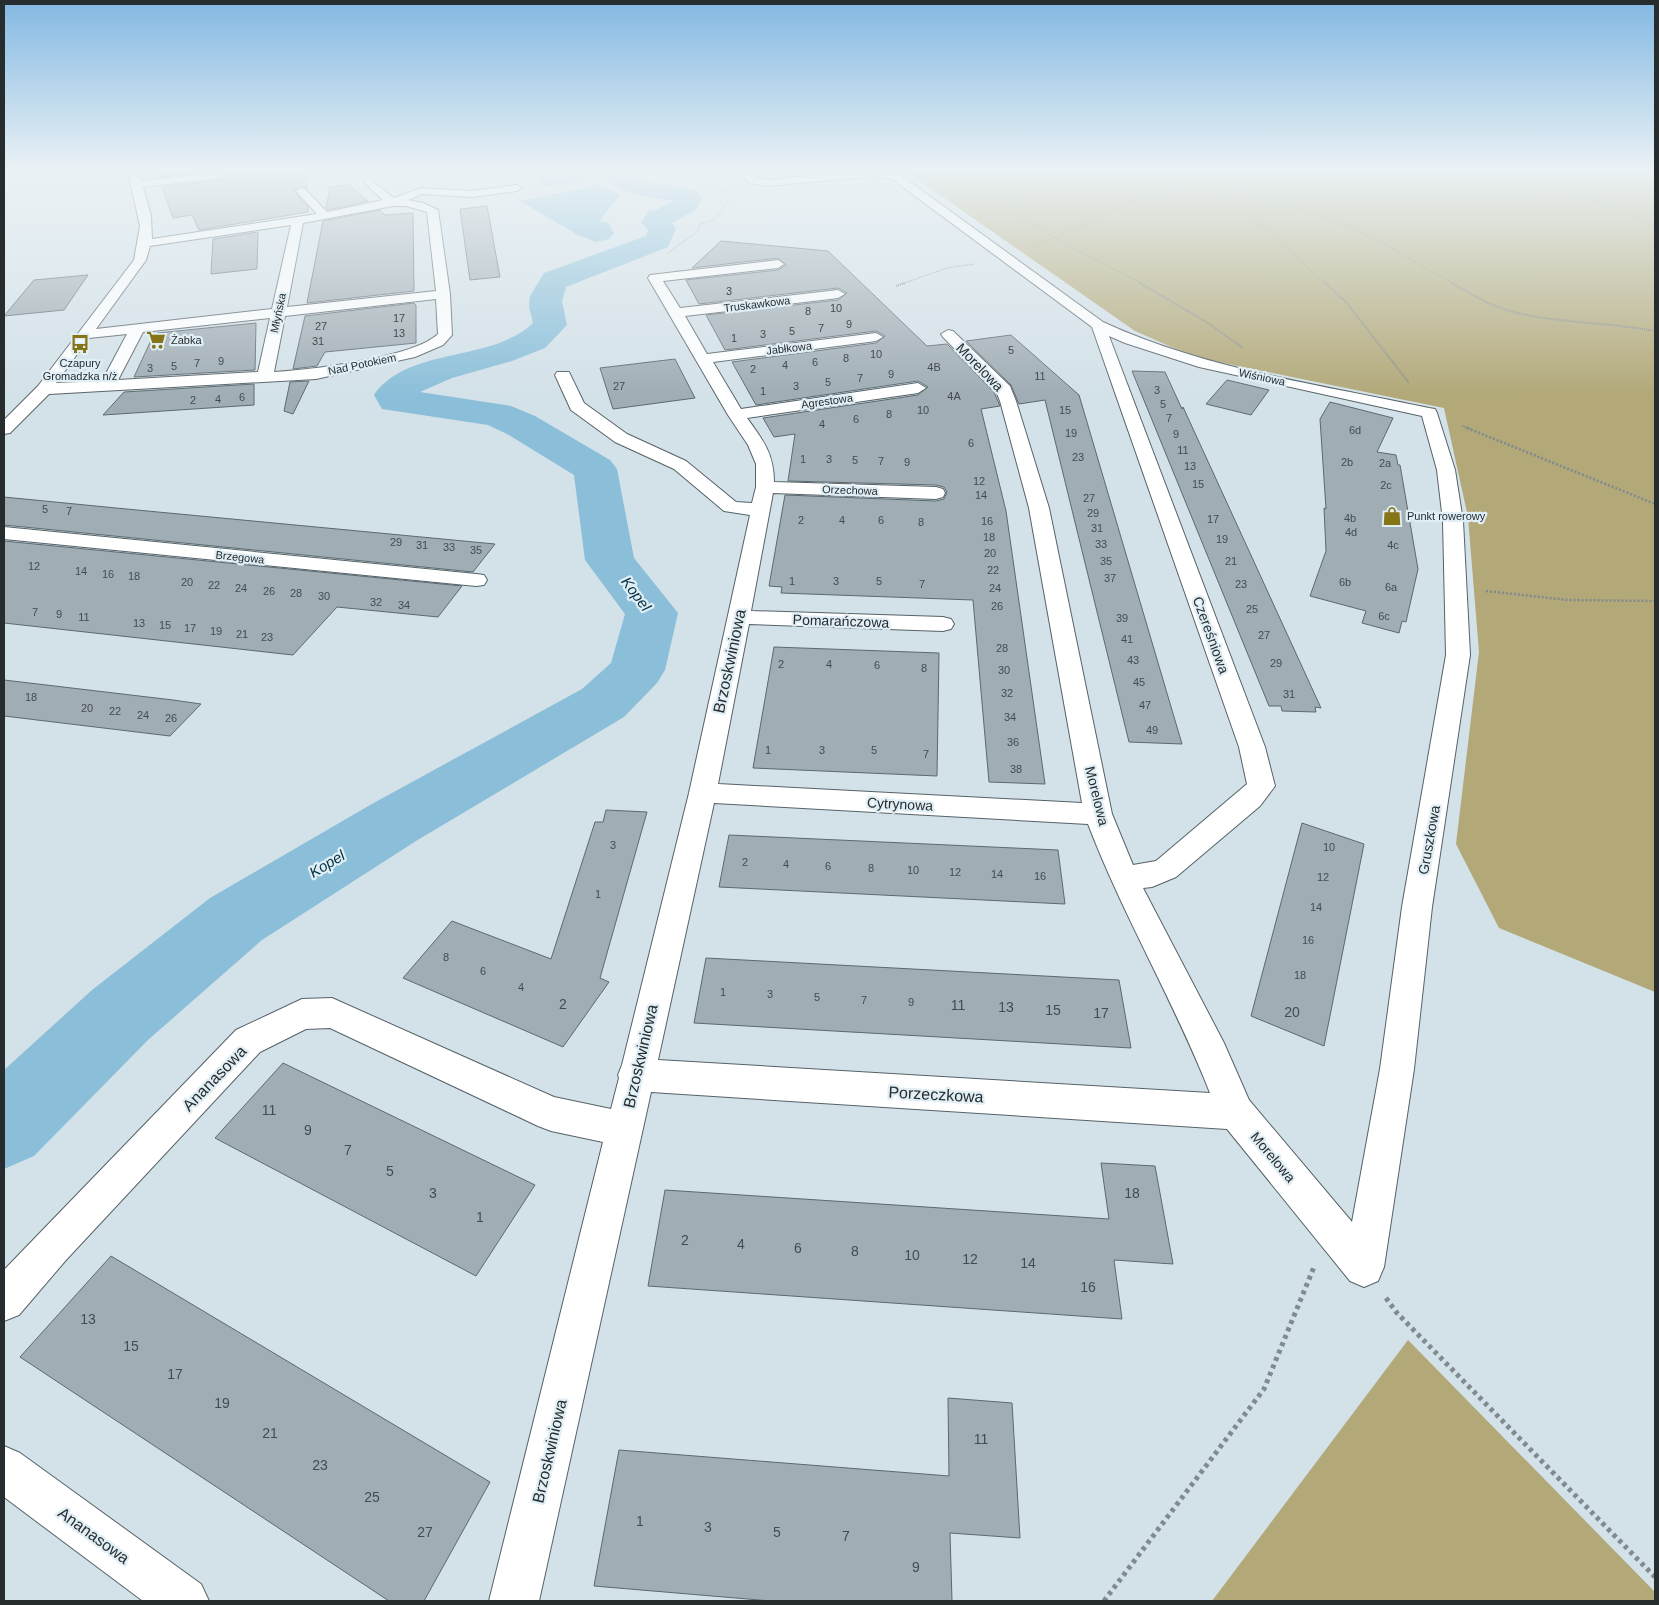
<svg xmlns="http://www.w3.org/2000/svg" width="1659" height="1605" viewBox="0 0 1659 1605" font-family="Helvetica,sans-serif">
<style>
.forest{fill:#b2a878}
.water{fill:#8bbfd9}
.lines{fill:none;stroke-linecap:round;stroke-linejoin:round}
.river{fill:#8bbfd9;fill-rule:evenodd}
.building{fill:#a0adb4;stroke:#5c696f}
.minor-casing{stroke:#566268;stroke-width:2}
.path-far3{stroke:#808a8f;stroke-width:1;stroke-dasharray:1 1;stroke-linecap:butt}
.path-far2{stroke:#808a8f;stroke-width:2;stroke-dasharray:1 1;stroke-linecap:butt}
.path-far1{stroke:#808a8f;stroke-width:2.5;stroke-dasharray:2 2;stroke-linecap:butt}
.path{stroke:#808a8f;stroke-width:5;stroke-dasharray:4 4;stroke-linecap:butt}
.minor{fill:#fff;fill-rule:evenodd}
.labels{text-anchor:middle;stroke-width:4.5;stroke-linejoin:round;paint-order:stroke}
.number-label{font-size:11px;fill:#454c50}
.far-street-label{font-size:11px;fill:#272c2f;stroke:#e0eef5}
.far-poi-label{font-size:11px;fill:#272c2f;stroke:#e0eef5;text-anchor:start}
.street-label{font-size:14px;fill:#272c2f;stroke:#e0eef5}
.near-number-label{font-size:14px;fill:#454c50}
.water-label{font-size:15px;font-style:italic;fill:#023144;stroke:#e0eef5}
.near-street-label{font-size:16px;fill:#272c2f;stroke:#e0eef5}
</style>
<rect width="100%" height="100%" fill="#d3e1e8"/>
<!-- forest -->
<path class="forest" d="M907,172l748,1v819l-156,-64 -43,-84 23,-192 -11,-135 -24,-109 -250,-51 -59,-26z
M1408,1340l247,252v9h-443z"/>
<!-- water -->
<path class="water" d="M536,172h48l7,7 -47,8z
M598,185l23,9 -22,27 10,2 5,10 -5,6 -13,3 -18,-7 -58,-34z
M682,207l4,2 -2,4 -21,10 -20,-3 4,-2v-7z"/>
<g class="lines">
<!-- river -->
<path class="river" d="M603,172h24l21,10 47,8 8,8 -8,12 -23,13 4,6 -8,18 -102,40 -4,14 5,24 -22,23 -33,13 -60,17 -32,14 91,14 24,10 75,44 7,9 17,89 44,55 -13,57 -8,13 -33,34 -208,124 -154,99 -114,100 -114,116 -30,13v-99l88,-80 118,-92 160,-93 212,-116 29,-26 14,-49 -40,-54 -11,-85 -67,-41 -19,-9 -106,-16 -8,-14c34,-49 118,-32 159,-72l-4,-16 1,-11 14,-23 102,-37 2,-6 -7,-8 4,-6 28,-15c-18,-3 -65,-7 -70,-29z"/>
</g>
<!-- building -->
<path class="building" d="M157,172h48l-46,5z
M222,172h84l1,16 -7,-2 -6,5 14,16v5l-109,18 -7,-15 -19,3 -11,-31 57,-7 7,-4z
M348,185l20,16 -40,9 -2,-2 4,-21z
M487,206l13,71 -30,3 -10,-71z
M380,210l5,5 28,-2 1,78 -107,12 16,-82z
M258,232l-1,37 -46,5 2,-35z
M721,241l107,10 99,95 20,-2 47,48 6,14 -19,3 25,102 39,273 -56,-2 -16,-182 -192,-7 1,-6 -13,-1 16,-91 151,6 8,-2 3,-7 -3,-5 -8,-2 -148,-4 7,-47 -21,3 -11,-19 155,-23 10,-8 -10,-6 -162,24 -24,-43 144,-19 9,-7 -9,-5 -151,19 -19,-35 132,-15 9,-7 -9,-5 -139,16 -13,-24 92,-10 8,-5 -8,-7 -86,10z
M88,275l-24,35 -60,6 30,-36z
M414,303l2,2v38l-91,9 -8,14 -24,3 12,-53z
M256,323l-1,47 -121,7 19,-41 4,-3z
M1011,335l68,60 103,349 -53,-2 -84,-342 -26,4 -8,-19 -45,-44z
M675,359l20,39 -82,11 -13,-41z
M1132,371l33,1 17,37 1,-2 138,301 -6,-1 1,5 -34,-1 -1,-5h-12z
M1227,380l42,10 -18,25 -45,-11z
M309,381l-16,33 -9,-3 6,-29z
M254,384v21l-151,10 21,-23z
M1330,402l63,16 -16,34 19,3 2,10h2l18,104 -12,53 -4,-1 -3,12 -37,-10 4,-12 -56,-15 16,-45 -2,-43 2,1 -6,-90z
M4,497l112,11 379,36 -22,28 -469,-47z
M4,541l458,45 -24,31 -101,-10 -44,48 -289,-32z
M774,647l165,6 -2,123 -184,-8z
M4,680l169,20 28,4 -31,32 -166,-20z
M606,810l41,2 -47,166 9,4 -46,65 -160,-69 49,-57 99,38 44,-137h8z
M1302,823l62,21 -40,202 -73,-30z
M729,835l329,15 7,54 -346,-17z
M706,958l413,22 12,68 -437,-25z
M283,1063l252,122 -59,91 -261,-138z
M1101,1163l54,3 18,98 -59,-4 8,59 -474,-33 17,-96 444,29z
M111,1256l379,226 -66,119h-35l-369,-244z
M948,1398l64,5 8,135 -70,-5 2,68h-181l-177,-15 25,-136 330,26z"/>
<g class="lines">
<!-- minor casing -->
<g class="minor-casing">
<path id="minor" d="M128,172h10l3,9 78,-9 5,3 -5,3 -76,9 8,29 1,23 165,-25 -21,-23 5,-3 4,1 22,23 56,-12 -19,-18 5,-3 25,19 27,-10 51,3 45,-6 5,3 -5,3 -45,6 -50,-3 -14,6 15,3 15,7 12,84 2,41 -9,10 -28,12 -99,22 -267,15 -39,39 -6,1v-14l34,-34 96,-126 6,-34zM393,206h13l21,6 9,79 -149,16 16,-84zM291,225l-19,84 -176,20 50,-69 4,-14zM436,299l2,35c-25,24 -129,36 -164,38l11,-56zM270,318l-12,54 -140,8 25,-48zM127,334l-25,47 -46,2 33,-45z
M739,172h11l6,6 11,2 88,-8 44,2 204,148c101,47 218,63 326,86l6,1 2,4 18,57 8,51 7,134 -38,252 -18,162 -30,198 -6,14 -14,6 -14,-6 -123,-152 -576,-37 -112,509h-50l114,-459 -52,-11 -13,-5 -208,-98 -24,1 -46,23 -194,208 -47,55 -15,6v-51l232,-240 66,-31 30,-1 222,99 57,12 8,-31 -1,-3 4,-10 67,-272 61,-278 -26,-4 -50,-42 -59,-27 -44,-32 -16,-35 2,-3h12l15,31 43,31 59,27 50,41 16,1 4,-16v-23l-8,-19 -20,-30 -80,-137 2,-3 128,-15 6,4 -6,4 -115,13 17,27 158,-18 7,4 -7,4 -153,18 22,38 169,-21 7,4 -7,4 -163,21 28,47 177,-26 8,5 -8,5 -171,25c16,22 27,36 27,64l162,5 7,2 2,4 -2,4 -7,2 -163,-6 -22,118 192,6 8,2 3,5 -3,5 -8,2 -194,-7 -31,160 364,19 -53,-295 -29,-107 -4,-10 -53,-54 -2,-3 7,-4 5,1 57,55 6,15 33,107 63,306 21,51 23,-4 91,-77 -8,-37 -147,-420 -200,-148 -17,-3 -108,10 -18,-3zM1109,336l16,7 74,24 223,49 15,54 6,51 3,134 -44,252 -22,162 -28,153 -103,-122 -25,-57 -81,-155 9,-1 24,-10 84,-71 15,-20 -10,-39zM714,803l374,21c35,92 86,177 122,269l-552,-33z
M4,527l472,47 8,1 3,5 -3,5 -8,1 -472,-47z
M4,1446l16,7 181,131 8,17h-66l-139,-104z"/>
</g>
<!-- path-far3 -->
<path class="path-far3" d="M694,172l3,8 32,12
M968,172l30,17 14,11 13,20 53,31 65,33
M1202,172l124,112
M1541,172l49,27 65,26
M1210,177l51,21 65,19 53,24 75,43
M1033,248l100,-47 61,-17 13,-8 19,-4
M668,253l29,-21 3,-8 14,-4 20,-26
M902,284l45,-16 27,-4"/>
<!-- path-far2 -->
<path class="path-far2" d="M1140,283l68,40 35,25
M1325,283l21,19 63,81
M1452,283c22,13 44,26 70,31 43,9 89,9 133,17
M896,286l9,-3
M1462,426l9,3"/>
<!-- path-far1 -->
<path class="path-far1" d="M1467,428l188,76
M1486,591l82,9 87,1"/>
<!-- path -->
<path class="path" d="M1386,1298l11,15 258,264
M1104,1601l160,-212 50,-122"/>
<!-- minor -->
<use href="#minor" class="minor"/>
</g>
<!-- sky -->
<linearGradient id="sky" x2="0" y2="1"><stop stop-color="#83b8e2"/><stop offset="0.43" stop-color="#ebf2f5"/><stop offset="1" stop-color="#ebf2f5" stop-opacity="0"/></linearGradient>
<rect width="1659" height="396" fill="url(#sky)"/>
<!-- icons -->
<defs>
<g id="supermarket-bare" transform="scale(1.5)"><path d="M-6-5.5h2.5l.6 2H6L4.5 2H-2.5L-4.4-4H-6ZM-1.5 3.2a1.3 1.3 0 1 0 .1 0ZM3 3.2a1.3 1.3 0 1 0 .1 0Z" fill="#867416" stroke="#e0eef5" stroke-width="2.5" paint-order="stroke"/></g>
<g id="bus-bare" transform="scale(1.5)"><path d="M-5-6H5V4H4V6H2V4H-2V6H-4V4H-5ZM-3.5-4V0h7V-4ZM-3.5 1.2v1.5H-2V1.2ZM2 1.2v1.5H3.5V1.2Z" fill="#867416" stroke="#e0eef5" stroke-width="2.5" paint-order="stroke"/></g>
<g id="shop-bare" transform="scale(1.5)"><path d="M-5-2.5h2.3a2.7 3.5 0 0 1 5.4 0H5L5.5 6h-11ZM-1.5-2.5h3a1.5 2.3 0 0 0-3 0Z" fill="#867416" stroke="#e0eef5" stroke-width="2.5" paint-order="stroke"/></g>
</defs>
<g fill-rule="evenodd">
<use href="#supermarket-bare" x="156" y="340"/>
<use href="#bus-bare" x="80" y="344"/>
<use href="#shop-bare" x="1392" y="516"/>
</g>
<g class="labels">
<!-- number labels -->
<g class="number-label">
<text x="729" y="295">3</text>
<text x="836" y="312">10</text>
<text x="808" y="315">8</text>
<text x="399" y="322">17</text>
<text x="849" y="328">9</text>
<text x="321" y="330">27</text>
<text x="821" y="332">7</text>
<text x="792" y="335">5</text>
<text x="399" y="337">13</text>
<text x="763" y="338">3</text>
<text x="734" y="342">1</text>
<text x="318" y="345">31</text>
<text x="1011" y="354">5</text>
<text x="876" y="358">10</text>
<text x="846" y="362">8</text>
<text x="221" y="365">9</text>
<text x="815" y="366">6</text>
<text x="197" y="367">7</text>
<text x="785" y="369">4</text>
<text x="174" y="370">5</text>
<text x="934" y="371">4B</text>
<text x="150" y="372">3</text>
<text x="753" y="373">2</text>
<text x="891" y="378">9</text>
<text x="1040" y="380">11</text>
<text x="860" y="382">7</text>
<text x="828" y="386">5</text>
<text x="619" y="390">27</text>
<text x="796" y="390">3</text>
<text x="1157" y="394">3</text>
<text x="763" y="395">1</text>
<text x="954" y="400">4A</text>
<text x="242" y="401">6</text>
<text x="218" y="403">4</text>
<text x="193" y="404">2</text>
<text x="1163" y="408">5</text>
<text x="923" y="414">10</text>
<text x="1065" y="414">15</text>
<text x="889" y="418">8</text>
<text x="1169" y="422">7</text>
<text x="856" y="423">6</text>
<text x="822" y="428">4</text>
<text x="1355" y="434">6d</text>
<text x="1071" y="437">19</text>
<text x="1176" y="438">9</text>
<text x="971" y="447">6</text>
<text x="1183" y="454">11</text>
<text x="1078" y="461">23</text>
<text x="803" y="463">1</text>
<text x="829" y="463">3</text>
<text x="855" y="464">5</text>
<text x="881" y="465">7</text>
<text x="907" y="466">9</text>
<text x="1347" y="466">2b</text>
<text x="1385" y="467">2a</text>
<text x="1190" y="470">13</text>
<text x="979" y="485">12</text>
<text x="1198" y="488">15</text>
<text x="1386" y="489">2c</text>
<text x="981" y="499">14</text>
<text x="1089" y="502">27</text>
<text x="45" y="513">5</text>
<text x="69" y="515">7</text>
<text x="1093" y="517">29</text>
<text x="1350" y="522">4b</text>
<text x="1213" y="523">17</text>
<text x="801" y="524">2</text>
<text x="842" y="524">4</text>
<text x="881" y="524">6</text>
<text x="987" y="525">16</text>
<text x="921" y="526">8</text>
<text x="1097" y="532">31</text>
<text x="1351" y="536">4d</text>
<text x="989" y="541">18</text>
<text x="1222" y="543">19</text>
<text x="396" y="546">29</text>
<text x="1101" y="548">33</text>
<text x="422" y="549">31</text>
<text x="1393" y="549">4c</text>
<text x="449" y="551">33</text>
<text x="476" y="554">35</text>
<text x="990" y="557">20</text>
<text x="1106" y="565">35</text>
<text x="1231" y="565">21</text>
<text x="34" y="570">12</text>
<text x="993" y="574">22</text>
<text x="81" y="575">14</text>
<text x="108" y="578">16</text>
<text x="134" y="580">18</text>
<text x="1110" y="582">37</text>
<text x="792" y="585">1</text>
<text x="836" y="585">3</text>
<text x="879" y="585">5</text>
<text x="187" y="586">20</text>
<text x="1345" y="586">6b</text>
<text x="922" y="588">7</text>
<text x="1241" y="588">23</text>
<text x="214" y="589">22</text>
<text x="1391" y="591">6a</text>
<text x="241" y="592">24</text>
<text x="995" y="592">24</text>
<text x="269" y="595">26</text>
<text x="296" y="597">28</text>
<text x="324" y="600">30</text>
<text x="376" y="606">32</text>
<text x="404" y="609">34</text>
<text x="997" y="610">26</text>
<text x="1252" y="613">25</text>
<text x="35" y="616">7</text>
<text x="59" y="618">9</text>
<text x="1384" y="620">6c</text>
<text x="84" y="621">11</text>
<text x="1122" y="622">39</text>
<text x="139" y="627">13</text>
<text x="165" y="629">15</text>
<text x="190" y="632">17</text>
<text x="216" y="635">19</text>
<text x="242" y="638">21</text>
<text x="1264" y="639">27</text>
<text x="267" y="641">23</text>
<text x="1127" y="643">41</text>
<text x="1002" y="652">28</text>
<text x="1133" y="664">43</text>
<text x="1276" y="667">29</text>
<text x="781" y="668">2</text>
<text x="829" y="668">4</text>
<text x="877" y="669">6</text>
<text x="924" y="672">8</text>
<text x="1004" y="674">30</text>
<text x="1139" y="686">45</text>
<text x="1007" y="697">32</text>
<text x="1289" y="698">31</text>
<text x="31" y="701">18</text>
<text x="1145" y="709">47</text>
<text x="87" y="712">20</text>
<text x="115" y="715">22</text>
<text x="143" y="719">24</text>
<text x="1010" y="721">34</text>
<text x="171" y="722">26</text>
<text x="1152" y="734">49</text>
<text x="1013" y="746">36</text>
<text x="768" y="754">1</text>
<text x="822" y="754">3</text>
<text x="874" y="754">5</text>
<text x="926" y="758">7</text>
<text x="1016" y="773">38</text>
<text x="613" y="849">3</text>
<text x="1329" y="851">10</text>
<text x="745" y="866">2</text>
<text x="786" y="868">4</text>
<text x="828" y="870">6</text>
<text x="871" y="872">8</text>
<text x="913" y="874">10</text>
<text x="955" y="876">12</text>
<text x="997" y="878">14</text>
<text x="1040" y="880">16</text>
<text x="1323" y="881">12</text>
<text x="598" y="898">1</text>
<text x="1316" y="911">14</text>
<text x="1308" y="944">16</text>
<text x="446" y="961">8</text>
<text x="483" y="975">6</text>
<text x="1300" y="979">18</text>
<text x="521" y="991">4</text>
<text x="723" y="996">1</text>
<text x="770" y="998">3</text>
<text x="817" y="1001">5</text>
<text x="864" y="1004">7</text>
<text x="911" y="1006">9</text>
</g>
<!-- far-street labels -->
<g class="far-street-label">
<text transform="translate(757 304) rotate(-7)" y="4">Truskawkowa</text>
<text transform="translate(278 313) rotate(-78)" y="4">Młyńska</text>
<text transform="translate(789 348) rotate(-7)" y="4">Jabłkowa</text>
<text transform="translate(362 364) rotate(-12)" y="4">Nad Potokiem</text>
<text transform="translate(1262 377) rotate(12)" y="4">Wiśniowa</text>
<text transform="translate(827 401) rotate(-8)" y="4">Agrestowa</text>
<text transform="translate(850 490) rotate(2)" y="4">Orzechowa</text>
<text transform="translate(240 557) rotate(6)" y="4">Brzegowa</text>
</g>
<!-- far-poi labels -->
<g class="far-poi-label">
<text x="171" y="344">Żabka</text>
<text x="80" y="367" text-anchor="middle">Czapury<tspan x="80" dy="13">Gromadzka n/ż</tspan></text>
<text x="1407" y="520">Punkt rowerowy</text>
</g>
<!-- street labels -->
<g class="street-label">
<text transform="translate(980 367) rotate(46)" y="5">Morelowa</text>
<text transform="translate(841 621) rotate(2)" y="5">Pomarańczowa</text>
<text transform="translate(1211 635) rotate(70)" y="5">Czereśniowa</text>
<text transform="translate(1097 796) rotate(76)" y="5">Morelowa</text>
<text transform="translate(900 804) rotate(3)" y="5">Cytrynowa</text>
<text transform="translate(1429 840) rotate(-80)" y="5">Gruszkowa</text>
<text transform="translate(1273 1157) rotate(50)" y="5">Morelowa</text>
</g>
<!-- near-number labels -->
<g class="near-number-label">
<text x="563" y="1009">2</text>
<text x="958" y="1010">11</text>
<text x="1006" y="1012">13</text>
<text x="1053" y="1015">15</text>
<text x="1292" y="1017">20</text>
<text x="1101" y="1018">17</text>
<text x="269" y="1115">11</text>
<text x="308" y="1135">9</text>
<text x="348" y="1155">7</text>
<text x="390" y="1176">5</text>
<text x="433" y="1198">3</text>
<text x="1132" y="1198">18</text>
<text x="480" y="1222">1</text>
<text x="685" y="1245">2</text>
<text x="741" y="1249">4</text>
<text x="798" y="1253">6</text>
<text x="855" y="1256">8</text>
<text x="912" y="1260">10</text>
<text x="970" y="1264">12</text>
<text x="1028" y="1268">14</text>
<text x="1088" y="1292">16</text>
<text x="88" y="1324">13</text>
<text x="131" y="1351">15</text>
<text x="175" y="1379">17</text>
<text x="222" y="1408">19</text>
<text x="270" y="1438">21</text>
<text x="981" y="1444">11</text>
<text x="320" y="1470">23</text>
<text x="372" y="1502">25</text>
<text x="640" y="1526">1</text>
<text x="708" y="1532">3</text>
<text x="425" y="1537">27</text>
<text x="777" y="1537">5</text>
<text x="846" y="1541">7</text>
<text x="916" y="1572">9</text>
</g>
<!-- water labels -->
<g class="water-label">
<text transform="translate(636 594) rotate(53)" y="5">Kopel</text>
<text transform="translate(327 864) rotate(-31)" y="5">Kopel</text>
</g>
<!-- near-street labels -->
<g class="near-street-label">
<text transform="translate(729 661) rotate(-78)" y="6">Brzoskwiniowa</text>
<text transform="translate(640 1056) rotate(-77)" y="6">Brzoskwiniowa</text>
<text transform="translate(214 1078) rotate(-46)" y="6">Ananasowa</text>
<text transform="translate(936 1094) rotate(3)" y="6">Porzeczkowa</text>
<text transform="translate(549 1451) rotate(-77)" y="6">Brzoskwiniowa</text>
<text transform="translate(94 1535) rotate(36)" y="6">Ananasowa</text>
</g>
</g>
<!-- border -->
<rect width="1659" height="1605" fill="none" stroke="#272c2f" stroke-width="10"/>
</svg>
